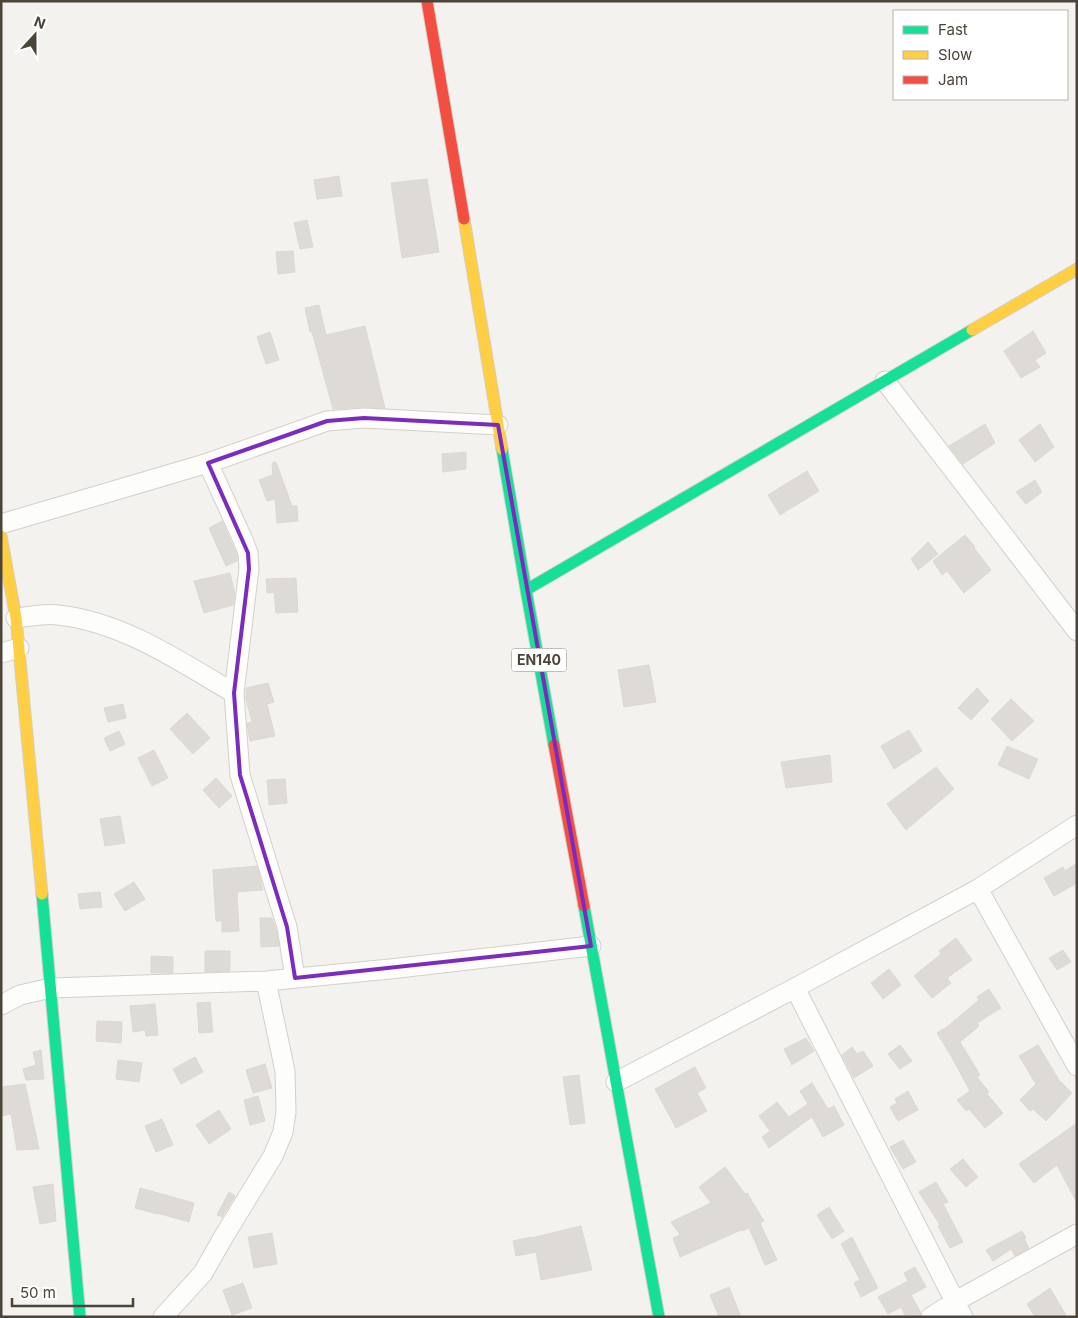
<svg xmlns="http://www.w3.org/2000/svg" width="1078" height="1318" viewBox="0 0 1078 1318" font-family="Inter,sans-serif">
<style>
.building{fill:#dedbd6;stroke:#dcd9d4}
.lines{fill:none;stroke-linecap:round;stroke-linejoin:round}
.street-casing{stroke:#d2d0cb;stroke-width:21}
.fast-casing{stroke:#d3cfc5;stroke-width:13}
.slow-casing{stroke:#d3cfc5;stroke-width:13}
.jam-casing{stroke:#d3cfc5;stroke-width:13}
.street{stroke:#fdfdfc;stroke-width:19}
.fast{stroke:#16e098;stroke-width:11}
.slow{stroke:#ffcf43;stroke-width:11}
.jam{stroke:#f24e42;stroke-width:11}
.marked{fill:none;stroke:#7b2cbf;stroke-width:4;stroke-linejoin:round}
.labels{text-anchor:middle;stroke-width:4.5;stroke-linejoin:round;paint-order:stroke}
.shield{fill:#fff;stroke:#817c74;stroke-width:1}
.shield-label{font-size:14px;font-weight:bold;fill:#4b4439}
</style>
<rect width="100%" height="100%" fill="#f4f2ee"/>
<!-- building -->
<path class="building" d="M339,176l3,20 -25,3 -3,-19z
M427,179l12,73 -37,6 -11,-75z
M307,220l6,27 -13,2 -6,-26z
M293,251l2,21 -17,2 -2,-22z
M319,305l7,30 39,-9 20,82 -22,-1 -30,2 -21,-77h-2l-5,-24z
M1033,331l13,22 -11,7 5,7 -19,11 -17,-27z
M270,332l9,28 -13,4 -9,-27z
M985,424l10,19 -32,21 -14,-18z
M1040,424l14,23 -19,15 -16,-22z
M466,452v17l-23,3 -1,-18z
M276,462l16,44h5l1,15 -21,2 -2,-24 -8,2 -8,-21 14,-5 -1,-12z
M807,471l12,20 -39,24 -12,-20z
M1035,480l7,12 -16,12 -10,-12z
M222,521l15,34v6l-11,5 -17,-38z
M965,535l10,12 -1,1 17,22 -27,23 -17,-22 -5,4 -9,-14z
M928,542l10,12 -20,16 -7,-11z
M230,573l5,22 -2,10 -29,8 -10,-32z
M296,578l2,34 -22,1 -2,-21 -7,1 -1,-14z
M649,665l7,37 -32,5 -6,-37z
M268,683l6,19 -7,2 8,32 -25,5 -3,-18 5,-1 -6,-23v-11z
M977,688l12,13 -18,19 -13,-12z
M1011,699l23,22 -22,20 -21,-22z
M123,704l3,14 -18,4 -4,-14z
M187,713l23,25 -17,16 -23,-25z
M909,730l13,21 -28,18 -13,-23z
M119,731l6,13 -15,7 -6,-13z
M1007,746l31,13 -9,20 -31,-14z
M154,750l14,28 -16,8 -14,-28z
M830,755l2,27 -46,6 -5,-26z
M936,767l18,22 -48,41 -19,-26z
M216,778l16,18 -13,12 -16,-18z
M285,779l2,24 -18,2 -2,-25z
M120,816l5,27 -20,3 -5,-27z
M1077,863v20l-23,13 -10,-18 19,-11 2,4z
M257,866l6,24 -26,2 2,39 -17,1v-11h-6l-3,-51z
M134,882l11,17 -20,12 -11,-17z
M100,892l2,15 -22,2 -2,-15z
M260,918h12l4,12 3,16 -18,1z
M956,938l16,22 -25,18 4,5 -19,15 -18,-22 27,-22 -2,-3z
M1063,950l8,12 -14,8 -8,-12z
M205,951h25v20l-25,1z
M151,956l22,1v16h-22z
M889,969l12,16 -18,14 -12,-16z
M989,989l12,19 -24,15 2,3 -19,16 20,33 -3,2 12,15 -2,2 16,19 -18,15 -16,-19 -3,2 -9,-11 13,-9 -20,-37 -13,-21 11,-7 31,-26 -2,-3z
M210,1002l3,30 -14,1 -2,-30z
M155,1004l3,31 -12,1 -1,-6 -12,2 -3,-26z
M97,1021l25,1 -1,21 -25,-2z
M806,1038l8,13 -22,14 -8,-16z
M900,1045l12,16 -12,8 -12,-15z
M1038,1045l21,35 13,13 -26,28 -13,-12 -3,2 -10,-11 16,-16 -17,-28z
M852,1047l5,7 6,-3 10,15 -19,12 -12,-23z
M41,1050l3,29 -18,1 -3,-11 13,-4 -3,-13z
M195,1057l8,15 -22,12 -8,-15z
M118,1060l24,3 -3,19 -23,-3z
M265,1064l7,24 -19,5 -7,-23z
M695,1067l11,21 -9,5 10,18 -31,17 -21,-39z
M579,1075l6,48 -15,2 -7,-48z
M812,1083l16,26 6,-3 10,19 -21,12 -11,-20 -43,31 -7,-11 8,-6 -11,-15 18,-14 12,15 19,-13 -8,-13z
M25,1084l14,65 -22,1 -6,-36 -10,2v-29z
M908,1091l10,19 -20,11 -8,-14 7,-4 -2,-4z
M258,1096l7,25 -15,4 -6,-25z
M219,1110l12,19 -22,15 -13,-19z
M162,1119l11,26 -17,7 -11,-26z
M1077,1123v80l-20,-38 -23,18 -15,-19z
M903,1140l13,22 -13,7 -13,-22z
M963,1159l15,18 -12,10 -16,-18z
M725,1167l20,27 2,-1 17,28 -4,2 17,37 -12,5 -16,-37 -7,3 -1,-1 -61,27 -7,-19 7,-3 -9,-13 40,-19 -12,-16z
M936,1182l12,20 -5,2 20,38 -13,6 -12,-22 2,-1 -21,-33z
M53,1184l3,37 -16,3 -7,-37z
M140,1188l54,15 -5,19 -32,-9v1l-22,-6z
M229,1192l6,4 -13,21 -5,-2z
M829,1207l15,24 -12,8 -15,-24z
M581,1226l11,44 -51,10 -5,-28 -20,4 -3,-15 18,-4v1z
M1022,1231l4,7 -2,1 5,9 -14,8 -4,-7 -18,12 -7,-11z
M272,1233l5,31 -23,4 -6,-31z
M852,1237l26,51 -17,9 -7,-14 6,-3 -19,-36z
M915,1267l11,20 -15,8 10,18 -1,4h-14l-5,-10 -13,7 -10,-17 30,-16 -4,-8z
M243,1283l9,25 -20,7 -9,-25z
M729,1287l12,30h-22l-9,-22z
M1050,1288l17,29h-32l-8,-13z"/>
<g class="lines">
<!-- street casing -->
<g class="street-casing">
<path id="street" d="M885,381l192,250
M208,463l35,77 5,13 1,16 -15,124 6,82 47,152 8,51
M1,524l207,-61 119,-42 37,-3 134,7
M16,618c13,-1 29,-5 42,-3 65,7 121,46 176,78
M1,653l18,-5
M978,889l99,177
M795,988l168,329
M1,1005l19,-10 31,-7 215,-7 124,-12 201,-23
M616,1082l179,-94 183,-99 99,-64
M163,1317l40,-44 21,-37 49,-80 10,-24 3,-20 -1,-41 -19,-90
M931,1317l25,-16 121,-67"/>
</g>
<!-- fast casing -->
<g class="fast-casing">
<path id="fast" d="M502,449l24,141 28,155
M526,590l446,-260
M42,894l38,423
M584,906l75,411"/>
</g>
<!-- slow casing -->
<g class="slow-casing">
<path id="slow" d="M464,219l38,230
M972,330l105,-61
M1,536l15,82 26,276"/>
</g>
<!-- jam casing -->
<g class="jam-casing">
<path id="jam" d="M427,1l37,218
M554,745l30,161"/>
</g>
<!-- street -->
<use href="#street" class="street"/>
<!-- fast -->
<use href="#fast" class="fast"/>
<!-- slow -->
<use href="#slow" class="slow"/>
<!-- jam -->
<use href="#jam" class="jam"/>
</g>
<!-- marked area -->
<path class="marked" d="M364,418l134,7 93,521 -296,32 -8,-51 -47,-152 -6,-82 15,-124 -1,-16 -40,-90 119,-42z"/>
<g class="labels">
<!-- shield labels -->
<rect class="shield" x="511.5" y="648.5" width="55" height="23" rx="4"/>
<g class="shield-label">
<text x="539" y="665">EN140</text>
</g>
</g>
<!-- border -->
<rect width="1078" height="1318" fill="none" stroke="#4b4439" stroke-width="5"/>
<!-- legend -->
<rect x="893" y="10" width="175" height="90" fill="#ffffff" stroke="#b7b4b0"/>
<rect x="903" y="26" width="25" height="8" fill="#16e098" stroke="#b7b4b0"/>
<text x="938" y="35" font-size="15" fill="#4b4439">Fast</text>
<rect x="903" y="51" width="25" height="8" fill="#ffcf43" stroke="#b7b4b0"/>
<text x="938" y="60" font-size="15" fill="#4b4439">Slow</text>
<rect x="903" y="76" width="25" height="8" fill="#f24e42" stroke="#b7b4b0"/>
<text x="938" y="85" font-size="15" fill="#4b4439">Jam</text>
<!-- north arrow -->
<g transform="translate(35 35) rotate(21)" stroke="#ffffff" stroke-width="4" paint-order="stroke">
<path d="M0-4L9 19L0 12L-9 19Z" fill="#4b4439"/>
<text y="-8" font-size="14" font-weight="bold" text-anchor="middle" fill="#4b4439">N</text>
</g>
<!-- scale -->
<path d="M12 1298v8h121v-8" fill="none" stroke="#4b4439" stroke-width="2.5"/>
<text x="20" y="1298" font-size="15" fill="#4b4439" stroke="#ffffff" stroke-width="4" paint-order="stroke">50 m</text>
</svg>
